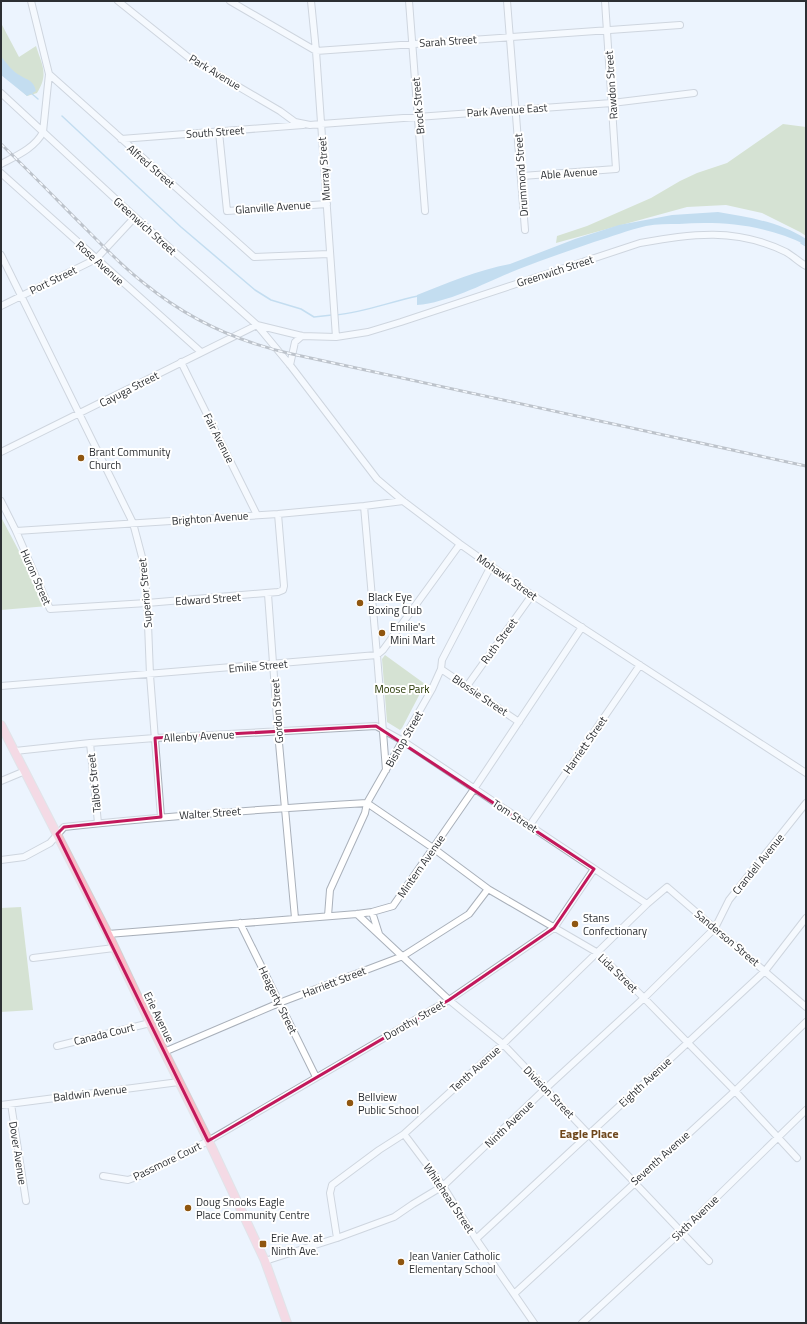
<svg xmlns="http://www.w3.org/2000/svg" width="807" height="1324" viewBox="0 0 807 1324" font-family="'Titillium Web',sans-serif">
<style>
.green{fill:#b9cd9f}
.water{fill:#91c1e1}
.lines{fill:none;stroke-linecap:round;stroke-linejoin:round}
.stream{stroke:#91c1e1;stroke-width:1.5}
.minor-casing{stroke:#a9b0ba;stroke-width:8}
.major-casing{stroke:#d1d1d2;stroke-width:10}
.minor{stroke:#fff;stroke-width:6}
.major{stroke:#fdbbc7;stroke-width:8}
.rail-casing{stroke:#83888f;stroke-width:3}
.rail{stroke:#fff;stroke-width:1.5;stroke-dasharray:4.5;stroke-linecap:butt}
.marked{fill:none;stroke:#c2185b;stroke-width:3;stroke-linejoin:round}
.poi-dot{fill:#8f5610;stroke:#fff;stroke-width:1.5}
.labels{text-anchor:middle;stroke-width:4;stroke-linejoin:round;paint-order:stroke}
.street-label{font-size:11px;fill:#2c2f33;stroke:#fff}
.poi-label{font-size:11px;fill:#2c2f33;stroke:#fff;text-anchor:start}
.park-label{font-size:11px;fill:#253601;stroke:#fff}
.neighbourhood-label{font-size:12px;font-weight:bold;fill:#6e461a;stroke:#fff}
</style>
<rect width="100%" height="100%" fill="#ecf4fe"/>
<!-- green -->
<path class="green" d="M1,23l18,34 17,-11c6,19 13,28 1,47l-10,3 -26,-23z
M783,124l23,3v109l-6,-4 -38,-19 -36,-8 -39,2 -131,36 1,-7 30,-10 64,-28 29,-17 17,-8 30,-10z
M1,517l47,89 -47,4z
M385,655l40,29 -23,44 -2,2 -13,-8 -5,-63z
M21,907l12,103 -32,2v-104z"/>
<!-- water -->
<path class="water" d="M1,56c5,7 12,16 20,20 7,4 13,5 15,15l-9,5 -26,-21z
M718,212c30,5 62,10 88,27v6c-39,-20 -83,-24 -127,-21 -11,0 -22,0 -33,2 -18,4 -35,11 -52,16 -25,9 -50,17 -75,27 -31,12 -68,33 -102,36v-10c30,-12 61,-25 93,-31l65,-25 44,-14 53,-10z"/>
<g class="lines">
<!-- stream -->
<path class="stream" d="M31,93l7,6
M62,116l119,111 74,63 16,10 30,9 13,8 18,-2
M806,246l-5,-3 5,3
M336,315c28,-3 54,-13 82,-19"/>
<!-- minor casing -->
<g class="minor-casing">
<path id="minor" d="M31,1l18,73 205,183 75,-3
M118,1l70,56 92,54 15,11 15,3 11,-1 291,-21 82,-10
M230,1l86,50 364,-26
M311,1l5,50 20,286
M409,1l16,210
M507,1l18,229
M1,93l134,124 122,108 45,11 34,1 32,-5 33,-10 239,-79c53,-9 95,-16 146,9 7,4 13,10 20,14
M219,132l8,79 100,-7
M121,139l182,-14
M1,164c15,-8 34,-16 42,-32l6,-58
M1,173l200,179
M522,176l94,-7 -11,-168
M1,255l132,268 9,34 5,41 3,77 11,142
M1,306l95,-47 39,-42
M257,325l33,40 87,114 26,22 57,43 72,51 274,178
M181,362l76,153
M290,365l5,-23 7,-6
M1,452l256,-127
M1,501l15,30 34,78 97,-6 131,-11 5,-2 1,-4 -6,-72
M364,506l13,149 9,115
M16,531l262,-17 86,-8 39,-5
M268,594l10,138 17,186
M441,669l78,53
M1,686l376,-31 6,-5 77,-106
M467,686l65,-91
M90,743l8,80
M15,751l75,-8 65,-5 221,-12 27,15 244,163
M1,781l24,-10
M367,803l66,45 55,41 110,64 46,45 91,93 62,67
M530,825l110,-160
M1,860l23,-3 26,-14 14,-16c100,-11 202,-18 303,-24
M372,912l7,22
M357,914l92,86 54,44 206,217
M328,916l2,-26 35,-77 2,-10 65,-114 9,-20 1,-9 49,-94
M240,923l76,154
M108,934l249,-20 15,-2 21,-6 81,-117 108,-162
M33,958l81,-10
M57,1046l93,-23
M164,1052l115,-49 124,-47 66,-42 19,-25
M11,1104l15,97
M1,1105l178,-23
M404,1134l39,52 33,53 58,84
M103,1176l25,4 14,-5 66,-34 241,-141 105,-72 40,-59
M337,1238l-7,-45 2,-8 47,-35 25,-16 99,-90 144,-140 20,-17 139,120
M476,1239l289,-268 41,-53
M265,1261l72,-23 57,-21 19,-13 30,-18 102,-97 99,-91 71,-70 14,-28 77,-97
M514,1294l221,-203 71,-69
M582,1323l99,-91 125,-122"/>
</g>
<!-- major casing -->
<g class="major-casing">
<path id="major" d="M1,725l107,209 42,89 62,125 53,113 22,62"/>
</g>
<!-- minor -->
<use href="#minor" class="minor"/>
<!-- major -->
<use href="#major" class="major"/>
<!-- rail casing -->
<g class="rail-casing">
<path id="rail" d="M1,144c30,29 59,59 88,88 18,18 36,37 56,52 43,35 93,58 147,70l514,112"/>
</g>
<!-- rail -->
<use href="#rail" class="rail"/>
</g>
<!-- marked area -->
<path d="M0 0H807V1324H0ZM376,726l218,143 -40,59 -105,72 -241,141 -151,-307 7,-7 97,-10 -6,-79z" fill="#ecf4fe" fill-opacity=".55" fill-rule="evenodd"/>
<path class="marked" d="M376,726l218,143 -40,59 -105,72 -241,141 -151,-307 7,-7 97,-10 -6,-79z"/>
<!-- markers -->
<g class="poi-dot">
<circle cx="81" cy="458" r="4"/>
<circle cx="360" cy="603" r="4"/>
<circle cx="382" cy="633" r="4"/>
<circle cx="575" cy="924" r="4"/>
<circle cx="350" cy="1103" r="4"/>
<circle cx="188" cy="1208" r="4"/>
<rect x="259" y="1240" width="8" height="8" rx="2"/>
<circle cx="401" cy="1262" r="4"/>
</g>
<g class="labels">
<!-- street labels -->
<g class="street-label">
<text transform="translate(448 41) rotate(-4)" y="4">Sarah Street</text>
<text transform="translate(215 72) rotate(31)" y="4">Park Avenue</text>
<text transform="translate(611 85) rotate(-94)" y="4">Rawdon Street</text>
<text transform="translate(418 106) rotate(-95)" y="4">Brock Street</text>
<text transform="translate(507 110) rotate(-4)" y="4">Park Avenue East</text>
<text transform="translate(215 132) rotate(-4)" y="4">South Street</text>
<text transform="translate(151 166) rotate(41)" y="4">Alfred Street</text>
<text transform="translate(324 169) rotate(-94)" y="4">Murray Street</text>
<text transform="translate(569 173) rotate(-4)" y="4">Able Avenue</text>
<text transform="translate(521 175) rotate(-94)" y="4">Drummond Street</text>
<text transform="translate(273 207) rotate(-4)" y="4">Glanville Avenue</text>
<text transform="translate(145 226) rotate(42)" y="4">Greenwich Street</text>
<text transform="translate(100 263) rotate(42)" y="4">Rose Avenue</text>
<text transform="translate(555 271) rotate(-18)" y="4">Greenwich Street</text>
<text transform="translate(53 280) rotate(-26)" y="4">Port Street</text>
<text transform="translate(129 389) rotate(-27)" y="4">Cayuga Street</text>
<text transform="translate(219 438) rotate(63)" y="4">Fair Avenue</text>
<text transform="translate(210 518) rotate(-4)" y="4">Brighton Avenue</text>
<text transform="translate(36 577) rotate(66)" y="4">Huron Street</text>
<text transform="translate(507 577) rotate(35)" y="4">Mohawk Street</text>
<text transform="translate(145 593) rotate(-95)" y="4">Superior Street</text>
<text transform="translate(208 599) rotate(-4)" y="4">Edward Street</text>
<text transform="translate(499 641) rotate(-54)" y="4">Ruth Street</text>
<text transform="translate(258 666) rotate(-5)" y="4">Emilie Street</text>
<text transform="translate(480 695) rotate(34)" y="4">Blossie Street</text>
<text transform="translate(277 711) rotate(-94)" y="4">Gordon Street</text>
<text transform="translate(199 736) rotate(-3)" y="4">Allenby Avenue</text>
<text transform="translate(404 739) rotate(-60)" y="4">Bishop Street</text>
<text transform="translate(585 745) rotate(-55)" y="4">Harriett Street</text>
<text transform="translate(94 783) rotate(-96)" y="4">Talbot Street</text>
<text transform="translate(210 813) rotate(-4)" y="4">Walter Street</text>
<text transform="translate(515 816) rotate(33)" y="4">Tom Street</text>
<text transform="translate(758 864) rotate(-51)" y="4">Crandell Avenue</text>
<text transform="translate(421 866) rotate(-55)" y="4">Mintern Avenue</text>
<text transform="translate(727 938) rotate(40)" y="4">Sanderson Street</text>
<text transform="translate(618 973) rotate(44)" y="4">Lida Street</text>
<text transform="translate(334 982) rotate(-21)" y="4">Harriett Street</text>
<text transform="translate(278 1000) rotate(64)" y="4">Heagerty Street</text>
<text transform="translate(159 1017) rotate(64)" y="4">Erie Avenue</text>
<text transform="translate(414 1020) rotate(-30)" y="4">Dorothy Street</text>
<text transform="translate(104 1034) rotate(-14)" y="4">Canada Court</text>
<text transform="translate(475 1069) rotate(-42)" y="4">Tenth Avenue</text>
<text transform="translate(645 1082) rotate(-43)" y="4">Eighth Avenue</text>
<text transform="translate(549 1092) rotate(46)" y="4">Division Street</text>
<text transform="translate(90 1093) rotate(-7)" y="4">Baldwin Avenue</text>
<text transform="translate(509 1124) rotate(-44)" y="4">Ninth Avenue</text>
<text transform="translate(18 1153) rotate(81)" y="4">Dover Avenue</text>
<text transform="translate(660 1158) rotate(-42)" y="4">Seventh Avenue</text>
<text transform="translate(167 1161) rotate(-26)" y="4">Passmore Court</text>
<text transform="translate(449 1198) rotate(56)" y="4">Whitehead Street</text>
<text transform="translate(695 1218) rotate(-44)" y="4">Sixth Avenue</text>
</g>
<!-- poi labels -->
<g class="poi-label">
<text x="89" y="456">Brant Community<tspan x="89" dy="13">Church</tspan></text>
<text x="368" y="601">Black Eye<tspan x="368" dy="13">Boxing Club</tspan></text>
<text x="390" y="631">Emilie's<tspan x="390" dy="13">Mini Mart</tspan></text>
<text x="583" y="922">Stans<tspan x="583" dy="13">Confectionary</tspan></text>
<text x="358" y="1101">Bellview<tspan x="358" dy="13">Public School</tspan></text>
<text x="196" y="1206">Doug Snooks Eagle<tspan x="196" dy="13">Place Community Centre</tspan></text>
<text x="271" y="1242">Erie Ave. at<tspan x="271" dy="13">Ninth Ave.</tspan></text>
<text x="409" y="1260">Jean Vanier Catholic<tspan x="409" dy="13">Elementary School</tspan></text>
</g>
<!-- park labels -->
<g class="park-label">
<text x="402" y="693">Moose Park</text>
</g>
<!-- neighbourhood labels -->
<g class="neighbourhood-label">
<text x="589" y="1138">Eagle Place</text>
</g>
</g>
<!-- border -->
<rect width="807" height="1324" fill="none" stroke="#2c2f33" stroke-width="4"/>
</svg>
